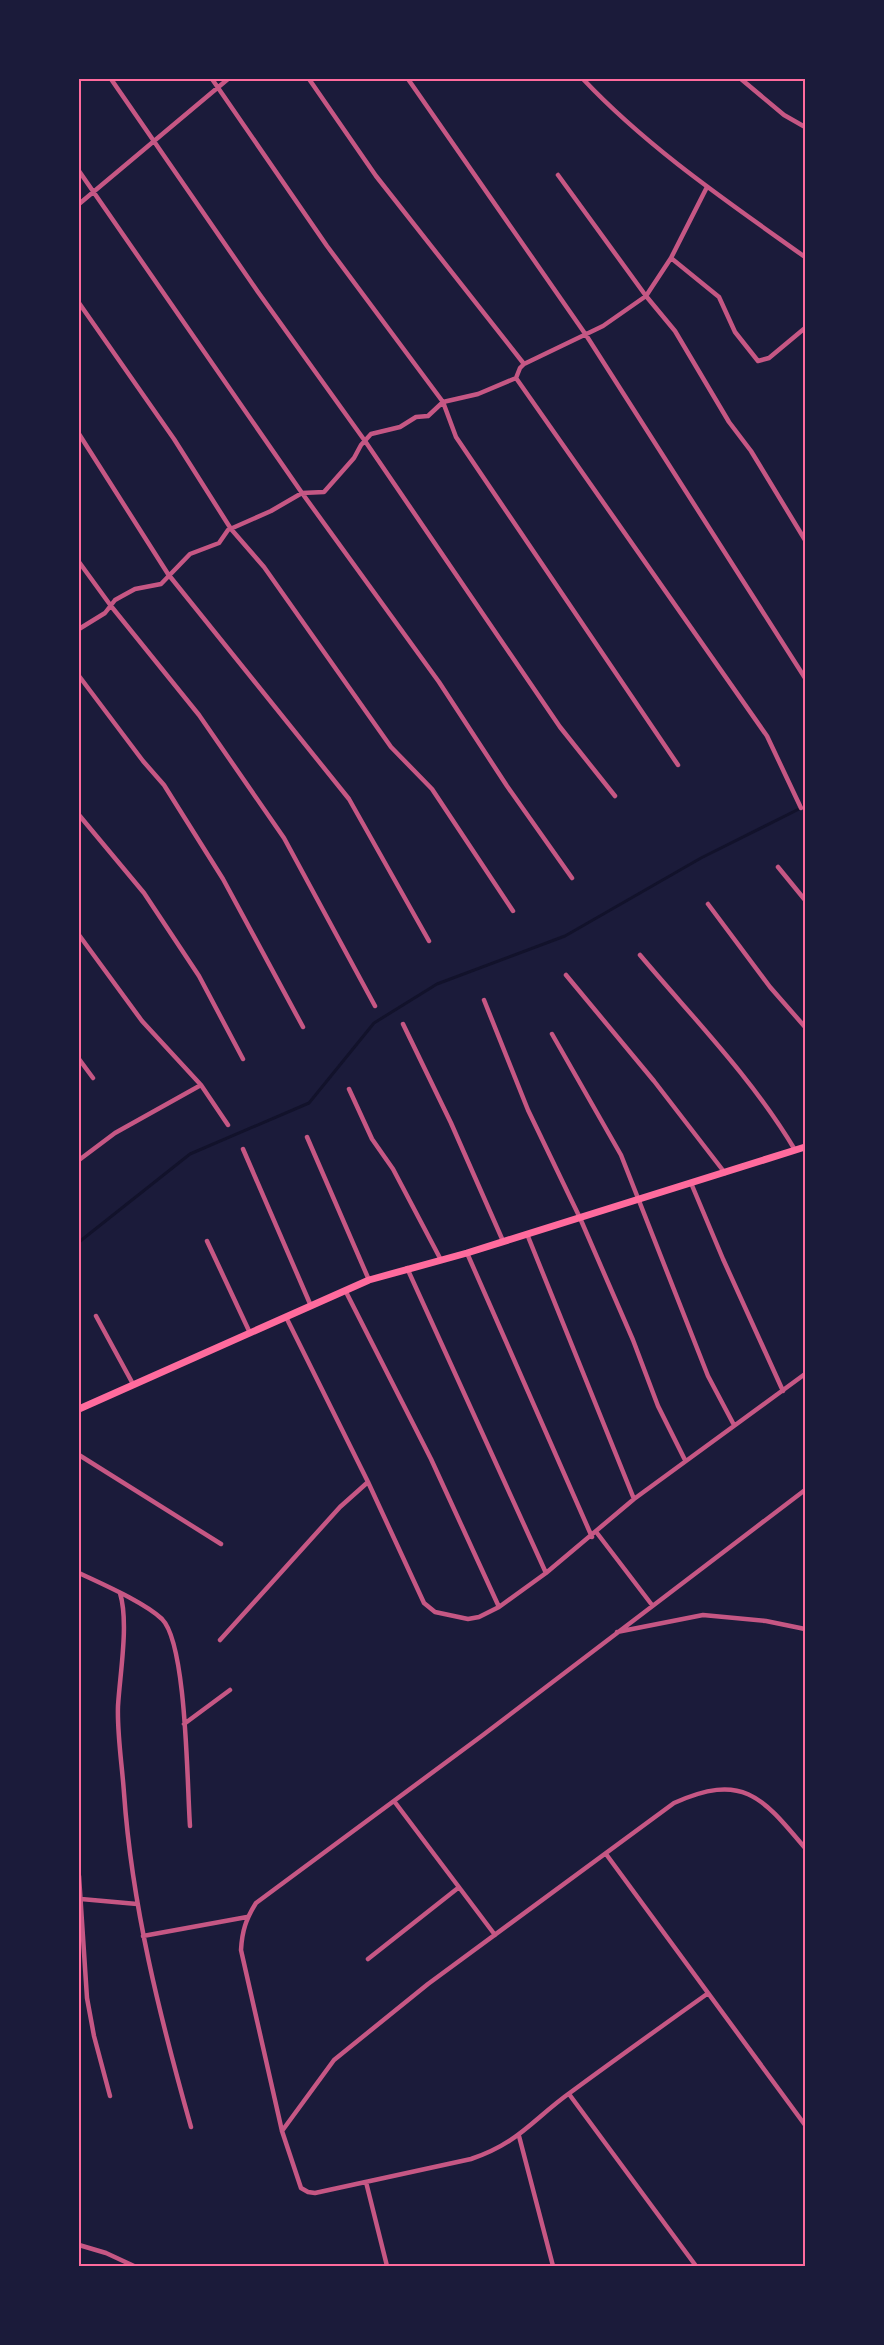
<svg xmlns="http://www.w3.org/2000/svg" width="884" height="2345" viewBox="0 0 884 2345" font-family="'PT Serif',serif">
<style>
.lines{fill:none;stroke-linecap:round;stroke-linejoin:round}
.stream{stroke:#12122b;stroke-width:3}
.minor{stroke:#c65784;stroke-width:4.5}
.trunk{stroke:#ff6b9d;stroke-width:7}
.neatline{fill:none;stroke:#ff6b9d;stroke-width:2}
</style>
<rect width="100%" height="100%" fill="#1b1b3a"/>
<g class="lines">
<!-- stream -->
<path class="stream" d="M79,1242l111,-88 119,-51 65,-80 63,-39 128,-48 136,-78 100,-50 4,-4"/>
<!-- minor -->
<path class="minor" d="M111,79l147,213 107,149 195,286 55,69
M212,79l115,167 116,156 13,35 222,328
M309,79l67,97 148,188
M408,79l178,256 219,343
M583,79c65,69 145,123 222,178
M741,79l43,36 21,12
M79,171l223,322 137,189 68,104 65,92
M558,175l88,121 29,35 54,91 22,29 54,89
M79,204l149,-125
M671,258l48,39 16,35 23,29 11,-3 36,-30
M79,303l95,136 57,90 33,38 127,180 41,42 81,122
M516,378l251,358 34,72
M79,434l89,140 181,225 80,142
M79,562l32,44 88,109 85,123 91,168
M79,629l26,-16 10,-13 9,-5 11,-6 26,-5 29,-30 29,-11 9,-13 43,-19 31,-18 22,-1 30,-34 7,-13 10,-11 29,-7 16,-10 12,-1 15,-14 35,-8 38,-16 4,-10 4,-4 79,-38 43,-30 25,-38 36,-71
M79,676l64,85 21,24 59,94 80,148
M79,815l65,78 55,83 44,83
M778,867l27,33
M708,904l62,83 35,40
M79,935l63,86 59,64 27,40
M640,955c53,63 113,124 155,195
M566,975l88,106 71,92
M484,1000l44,110 52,108 53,122 25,66 27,54
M403,1024l48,99 52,118
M552,1034l69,121 87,221 26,49
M79,1059l14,19
M349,1089l23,50 21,30 48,91
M307,1137l62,143
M243,1149l68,157
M79,1160l36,-27 86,-48
M691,1183l32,76 60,132
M527,1234l107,265
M207,1241l43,92
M467,1253l125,284
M407,1268l139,305
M345,1290l86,169 68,148
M96,1316l37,68
M286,1317l82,165 56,121 11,9 33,7 11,-2 20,-10 47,-34 88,-74 171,-125
M79,1455l142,89
M597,1533l55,72
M79,1573c23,11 65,29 83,46 25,25 25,167 28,207
M120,1593c9,30 0,80 -2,113 -1,28 4,58 6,87 8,114 36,224 67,334
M617,1632l86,-17 63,6 39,8
M220,1640l120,-133 28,-25
M184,1724l46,-34
M394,1801l101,134
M606,1854l199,271
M79,1876l8,122 7,38 16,60
M81,1899l56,5
M143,1936l104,-19
M368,1959l90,-71
M707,1994c-45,32 -91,65 -136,98 -38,27 -52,51 -100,67l-156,34 -7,-1 -7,-4 -19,-57 -41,-181c1,-19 5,-31 15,-47l227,-168 322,-245
M569,2094l127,172
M282,2131l52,-71 94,-76 246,-181c69,-31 88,-6 131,45
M519,2136l34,130
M366,2182l21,84
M79,2245l27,8 28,13"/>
<!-- trunk -->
<path class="trunk" d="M79,1409l290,-129 98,-27 338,-106"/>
</g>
<!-- border -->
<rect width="884" height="2345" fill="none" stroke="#1b1b3a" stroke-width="160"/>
<rect x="80" y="80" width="724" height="2185" class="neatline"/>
</svg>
